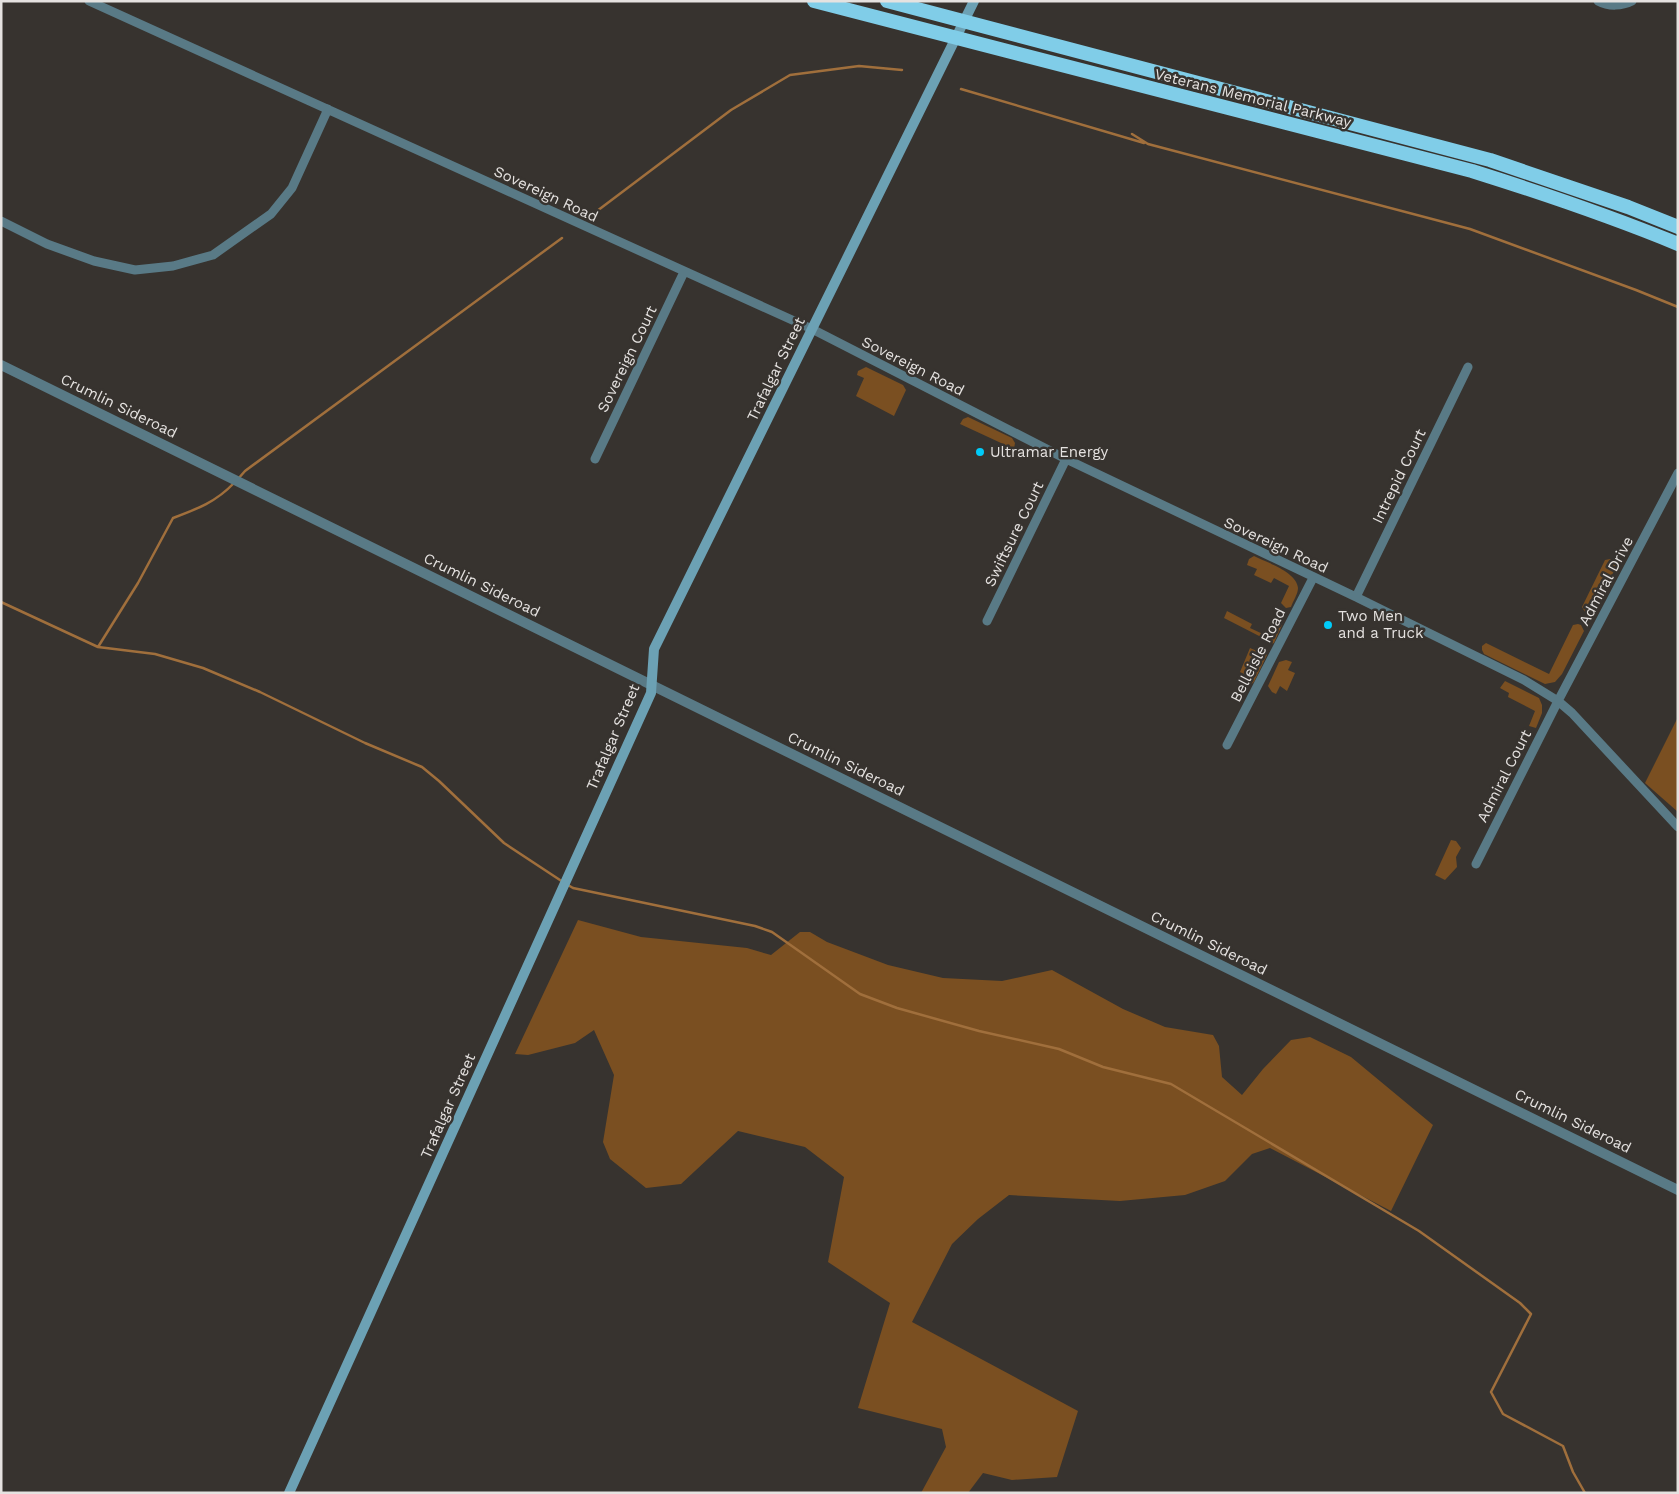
<svg xmlns="http://www.w3.org/2000/svg" width="1679" height="1494" viewBox="0 0 1679 1494" font-family="'Work Sans',sans-serif">
<style>
.green{fill:#7a4f21}
.lines{fill:none;stroke-linecap:round;stroke-linejoin:round}
.stream{stroke:#a06f3c;stroke-width:2.5}
.minor{stroke:#597a86;stroke-width:9}
.tertiary{stroke:#597a86;stroke-width:10}
.secondary{stroke:#6ca1b4;stroke-width:10}
.trunk{stroke:#80cde8;stroke-width:14}
.poi-dot{fill:#00cbf9;stroke:#37332f;stroke-width:2}
.labels{text-anchor:middle;stroke-width:5;stroke-linejoin:round;paint-order:stroke}
.street-label{font-size:15px;fill:#e5e2e0;stroke:#37332f}
.poi-label{font-size:15px;fill:#e5e2e0;stroke:#37332f;text-anchor:start}
</style>
<rect width="100%" height="100%" fill="#37332f"/>
<!-- green -->
<path class="green" d="M866,367l37,18 3,5 -12,26 -38,-20 8,-18 -7,-3 1,-4z
M968,417l44,21 3,5 -1,6 -54,-25 3,-5z
M1254,556c12,6 43,16 44,32 0,6 -5,13 -7,19l-5,1 -5,-5 8,-17 -15,-8 -3,5 -17,-8 3,-6 -10,-4 2,-6z
M1610,559l4,2 2,6 -21,42 -4,3h-6l-3,-5 23,-47z
M1227,611l25,13 -2,4 15,7 8,-17h2l6,4 1,3 -8,18 -3,1 -8,-6 -39,-20z
M1578,624l3,1 3,6 -22,43 -7,8 -10,2 -61,-30 -2,-4v-4l4,-3 63,31 24,-49z
M1260,645l5,5 2,5 -13,27 -4,3 -9,-4 3,-7 -4,-2 10,-24 7,3z
M1286,660l6,2 -4,8 7,3 -8,18 -7,-5 -4,8 -4,-2 -4,-6 11,-24z
M1505,681l34,17 3,7v8l-6,15 -7,-2 6,-15 -27,-14 1,-4 -9,-5z
M1678,717v95l-33,-29z
M1451,840l5,1 5,7 -5,9 1,10 -12,13 -10,-5z
M578,920l63,17 106,11 24,7 29,-23h10l17,10 61,23 55,13 59,3 50,-11 71,39 42,18 48,8 6,11 3,31 20,18 21,-26 28,-29 19,-3 41,20 82,68 -42,86 -121,-63 -18,6 -27,27 -40,14 -65,6 -111,-6 -31,24 -26,25 -40,78 166,89 -21,66 -45,3 -29,-7 -15,20h-47l25,-46 -4,-18 -84,-21 32,-105 -62,-41 16,-85 -39,-30 -67,-16 -57,53 -35,4 -36,-29 -7,-17 11,-67 -20,-45 -19,13 -47,12 -13,-1z"/>
<g class="lines">
<!-- stream -->
<path class="stream" d="M961,89l183,54
M1132,134l16,10 322,85 166,61 42,17
M597,211l134,-101 59,-35 69,-9 43,4
M238,479l7,-8 317,-233
M1,602l97,45 57,7 48,14 57,24 105,51 57,24 17,14 65,62 59,39
M98,647l40,-64 35,-65c24,-9 43,-16 61,-35
M568,885l5,3 182,38 17,6 88,62 37,14 82,23 80,18 44,18 68,17 248,147 101,72 11,11 -40,78 12,22 60,32 10,26 12,21"/>
<!-- minor -->
<path class="minor" d="M89,1l723,328 254,130 290,138 168,83 34,21 14,12 106,114
M1598,1c11,6 24,5 34,0
M1,221l46,23 47,17 41,9 38,-4 40,-11 58,-41 21,-26 36,-79
M595,459l89,-187
M1356,597l112,-230
M987,621l79,-162
M1227,745l86,-167
M1476,864l82,-163 120,-228"/>
<!-- tertiary -->
<path class="tertiary" d="M1,365l1677,825"/>
<!-- secondary -->
<path class="secondary" d="M289,1493l362,-800 3,-44 320,-648"/>
<!-- trunk -->
<path class="trunk" d="M814,1l658,170c70,22 138,45 206,73
M887,1l603,159 138,47 50,20"/>
</g>
<!-- markers -->
<g class="poi-dot">
<circle cx="980" cy="452" r="5"/>
<circle cx="1328" cy="625" r="5"/>
</g>
<g class="labels">
<!-- street labels -->
<g class="street-label">
<text transform="translate(1253 98) rotate(14)" y="5">Veterans Memorial Parkway</text>
<text transform="translate(546 194) rotate(25)" y="5">Sovereign Road</text>
<text transform="translate(627 359) rotate(-64)" y="5">Sovereign Court</text>
<text transform="translate(913 366) rotate(27)" y="5">Sovereign Road</text>
<text transform="translate(776 369) rotate(-64)" y="5">Trafalgar Street</text>
<text transform="translate(119 406) rotate(26)" y="5">Crumlin Sideroad</text>
<text transform="translate(1399 476) rotate(-64)" y="5">Intrepid Court</text>
<text transform="translate(1014 534) rotate(-64)" y="5">Swiftsure Court</text>
<text transform="translate(1276 545) rotate(25)" y="5">Sovereign Road</text>
<text transform="translate(1606 581) rotate(-62)" y="5">Admiral Drive</text>
<text transform="translate(482 585) rotate(26)" y="5">Crumlin Sideroad</text>
<text transform="translate(1258 655) rotate(-63)" y="5">Belleisle Road</text>
<text transform="translate(613 737) rotate(-67)" y="5">Trafalgar Street</text>
<text transform="translate(846 764) rotate(26)" y="5">Crumlin Sideroad</text>
<text transform="translate(1504 776) rotate(-63)" y="5">Admiral Court</text>
<text transform="translate(1209 943) rotate(26)" y="5">Crumlin Sideroad</text>
<text transform="translate(448 1106) rotate(-66)" y="5">Trafalgar Street</text>
<text transform="translate(1573 1121) rotate(26)" y="5">Crumlin Sideroad</text>
</g>
<!-- poi labels -->
<g class="poi-label">
<text x="990" y="457">Ultramar Energy</text>
<text x="1338" y="621">Two Men<tspan x="1338" dy="17">and a Truck</tspan></text>
</g>
</g>
<!-- border -->
<rect width="1679" height="1494" fill="none" stroke="#e5e2e0" stroke-width="5"/>
</svg>
